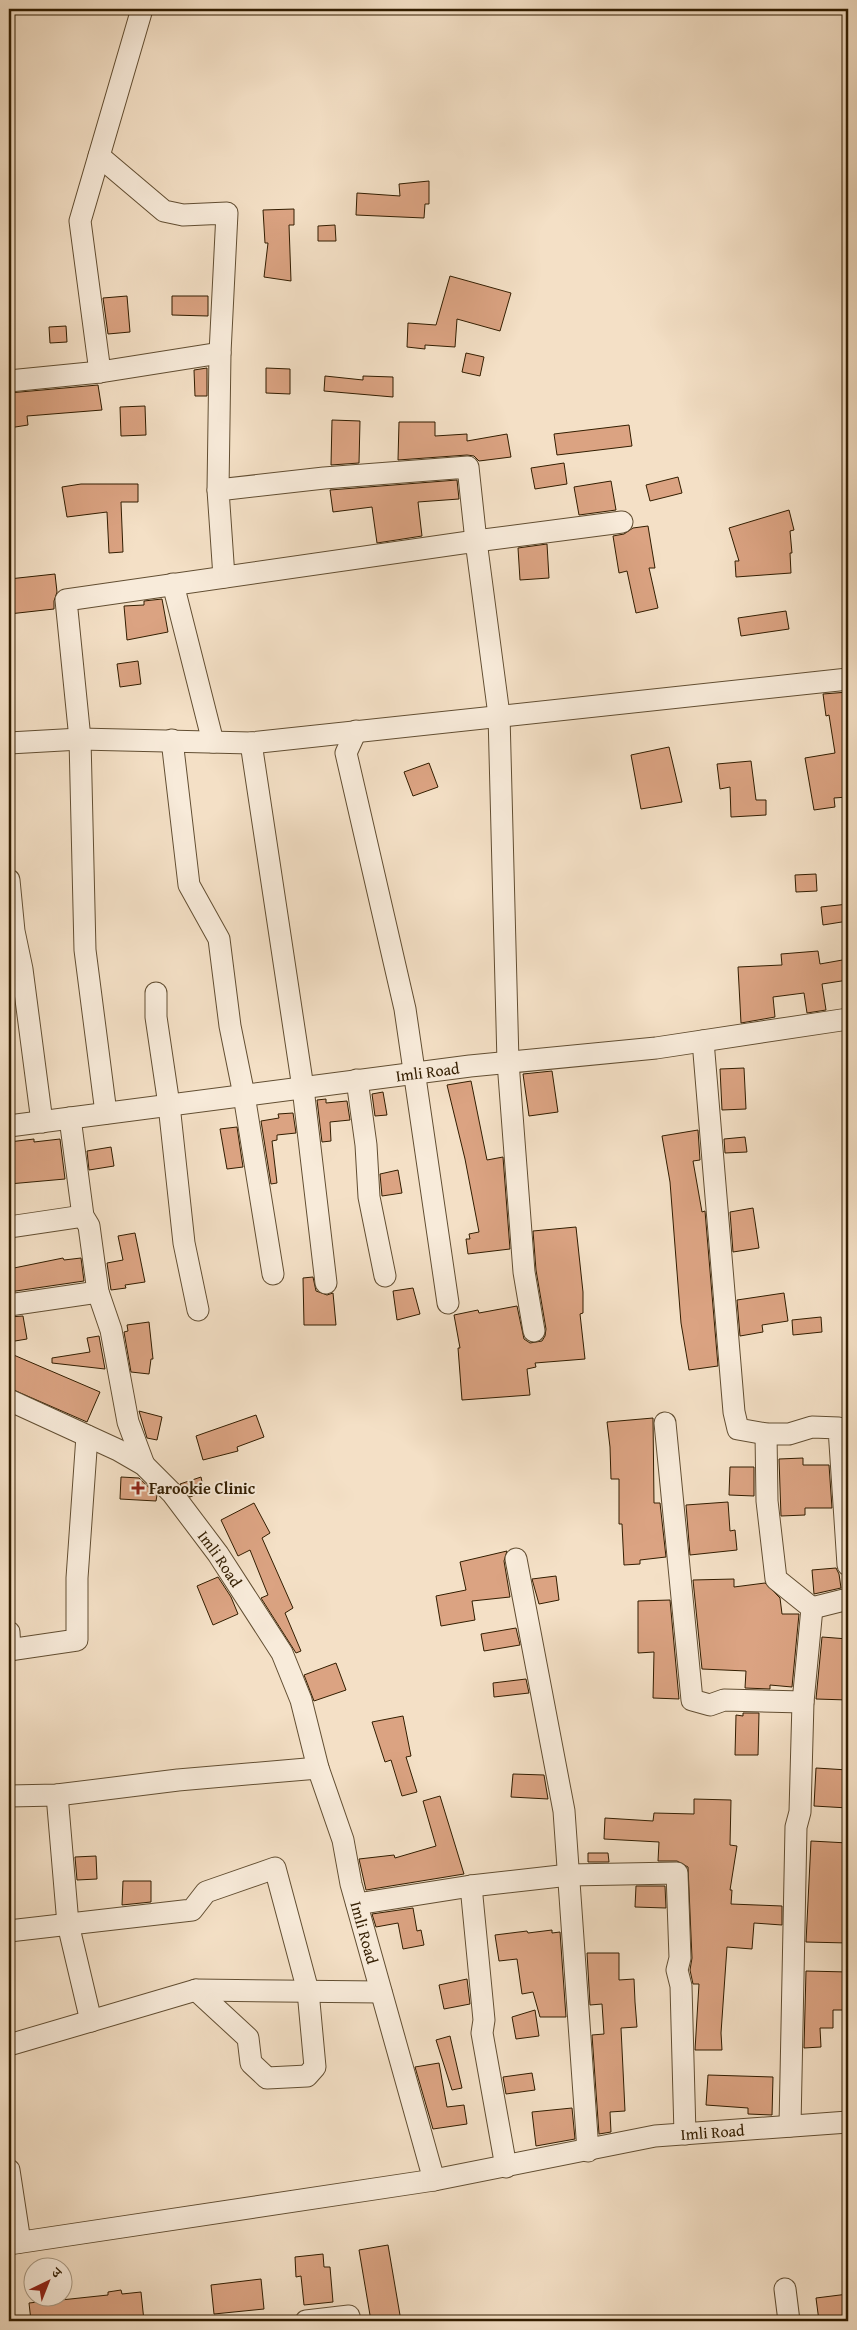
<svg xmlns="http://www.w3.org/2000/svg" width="857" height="2330" viewBox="0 0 857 2330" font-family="'Gentium Book Plus','Noto Serif Devanagari',serif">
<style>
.building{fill:#dba382;stroke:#321d00}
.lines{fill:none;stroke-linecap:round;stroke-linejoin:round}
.minor-casing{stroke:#624e32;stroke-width:23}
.minor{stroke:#f8ebda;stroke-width:21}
.poi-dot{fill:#8f2418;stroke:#f8ebda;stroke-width:2}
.labels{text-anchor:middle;stroke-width:4;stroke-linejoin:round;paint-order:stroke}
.street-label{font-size:16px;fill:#321d00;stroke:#f8ebda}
.poi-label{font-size:16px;font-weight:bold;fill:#321d00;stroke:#f8ebda;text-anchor:start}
</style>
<rect width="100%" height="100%" fill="#f4e0c6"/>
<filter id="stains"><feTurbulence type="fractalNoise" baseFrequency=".004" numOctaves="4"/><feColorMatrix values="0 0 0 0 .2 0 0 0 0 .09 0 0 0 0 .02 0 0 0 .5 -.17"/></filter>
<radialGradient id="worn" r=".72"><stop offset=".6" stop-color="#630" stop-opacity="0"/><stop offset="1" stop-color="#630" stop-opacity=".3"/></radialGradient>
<!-- building -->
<path class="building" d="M429,181v23h-4l-1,14 -68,-3 1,-22 43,3 -1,-12z
M294,209v16h-5l2,56 -27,-4 4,-34h-3l-2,-33z
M335,225l1,16h-18v-15z
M450,276l61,17 -11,38 -43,-12 -2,28 -30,-2v4l-18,-2 1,-24 28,2z
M127,296l3,36 -22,2 -5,-36z
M172,296h36v20l-36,-1z
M66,326l1,16 -17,1 -1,-16z
M466,353l18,4 -4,19 -18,-4z
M207,368v28h-12l-1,-26z
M266,368l24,1v25l-24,-1z
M325,376l38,4v-4l30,1v20l-69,-6z
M98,385l4,25 -75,6 1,9 -19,3v-35z
M145,406l1,29 -25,1 -1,-29z
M332,420l28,1 -1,42 -28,2z
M399,422h36v14l32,-2v7l40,-7 4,23 -32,4 -5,-5 -7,-1 -69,5z
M629,425l3,21 -75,9 -3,-21z
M564,463l3,21 -32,5 -4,-21z
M678,477l4,16 -32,8 -4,-16z
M457,480l2,19 -41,3 4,34 -45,7 -5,-36 -39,5 -3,-22z
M611,481l5,29 -37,5 -5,-28z
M81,484h57v18h-17l2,50 -14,1 -2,-41 -40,5 -5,-30z
M789,510l5,20 -4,1 2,22h-2l1,20 -55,4 -1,-16h4l-10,-33z
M648,526l7,42h-6l9,40 -22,5 -9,-42 -8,2 -6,-37 11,-2 9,-6z
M547,544l2,34 -29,2 -2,-32z
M55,574l2,18 -3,9v8l-45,5v-35z
M162,599l6,33 -41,8 -3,-34 20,-1v-4z
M786,611l3,18 -48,7 -3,-18z
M138,661l3,23 -21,3 -3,-23z
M848,692v105l-14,1 1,9 -21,3 -9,-52 30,-5 -6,-38 -3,1 -3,-22z
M669,747l13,55 -41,7 -10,-54z
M751,761l5,39h10v15l-35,2 -1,-30 -10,2 -3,-25z
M429,763l9,24 -25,9 -9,-24z
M816,874l1,17 -21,1 -1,-17z
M848,904v17l-25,4 -2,-18z
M818,951l2,13 28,-5v21l-26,4 4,26 -19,3 -3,-20 -31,4 2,20 -34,6 -3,-56 44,-2 -1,-11z
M744,1068l2,41 -24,1 -2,-41z
M552,1071l6,41 -29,4 -6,-42z
M471,1081l16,79 16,-3 7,92 -42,5 -2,-15h4l-1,-5 10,-2 -14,-73 -18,-74z
M383,1092l4,23 -12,1 -3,-22z
M326,1099v4l21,-2 3,19 -20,2 1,19 -9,1 -5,-42z
M293,1113l3,20 -19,2v5l-5,1 5,42 -6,1 -10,-63 18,-3 -1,-4z
M237,1127l6,40 -16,2 -7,-40z
M698,1130l2,30 -7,1 9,51 3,-1 13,155 -29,4 -8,-47 -11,-141 -8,-46z
M745,1137l2,15 -22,1 -1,-14z
M34,1139v3l26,-3 5,40 -56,5v-42z
M111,1147l3,19 -25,4 -2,-19z
M398,1170l4,23 -20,3 -2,-22z
M753,1208l6,40 -26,4 -3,-40z
M576,1227l7,65v21l-3,1 5,45 -50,4 1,4 -9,2 3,26 -68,5 -4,-52h2l-6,-33 24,-5 1,3 38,-7 7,33 6,4 12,-2 3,-5 1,-7 -10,-59 -3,-39z
M135,1233l10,49 -20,3 1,3 -15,2 -4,-27 16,-3 -5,-24z
M63,1258l1,2 17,-2 3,23 -75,11v-23z
M313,1277l3,14 11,4 6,-2 3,32h-32l-1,-47z
M413,1288l7,26 -23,6 -4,-29z
M784,1293l4,28 -26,4 1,7 -23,4 -3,-36z
M23,1316l4,23 -18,3v-25z
M821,1317l1,15 -29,3 -1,-15z
M149,1322l4,37h-2l-2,15 -18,-2 -7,-40 4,-1 -1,-6z
M99,1336l6,33 -53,-6v-5l38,-6 -3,-14z
M9,1353l91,39 -13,30 -78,-34z
M139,1411l23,6 -5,23 -10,-2z
M256,1415l8,22 -27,10 1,4 -35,9 -7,-24z
M653,1418l1,85h6l6,54 -26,3v4l-16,1 -2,-41h-3v-45h-8l-1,-32 -3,-25z
M803,1458v7h26l3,43h-27v7l-24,1 -2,-57z
M730,1467h24v29l-25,-1z
M121,1477l18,1 18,17 -1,6 -36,-2z
M201,1477l3,14 -14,6 -10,-13z
M728,1502l2,29 5,-1 2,20 -47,5 -4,-50z
M254,1503l16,30 -8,5 31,70 -8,5 16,38 -5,2 -35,-55 7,-3 -18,-45 -12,6 -17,-36z
M507,1551l-3,10 6,36 -38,4 3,19 -34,6 -5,-30 30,-6 -6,-28z
M836,1568l3,6 2,14 -27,6 -2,-24z
M556,1576l3,24 -20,4 -7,-25z
M218,1577l13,20 7,17 -25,11 -16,-39z
M734,1579v8l31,-4 15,15 2,16h17l-7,73 -22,-2v4l-25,-1 1,-17 -44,-2 -9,-89z
M670,1600l9,99 -26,-1 1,-46 -16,1v-52z
M516,1628l4,17 -36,6 -3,-17z
M822,1637l26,2v61l-32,-1z
M336,1663l10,27 -32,11 -10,-26z
M526,1679l3,14 -35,4 -1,-14z
M743,1713h16l-1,42h-23l1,-40 7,1z
M403,1716l8,40 -5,1 11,35 -15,4 -11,-36 -6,2 -13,-40z
M816,1768l32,2v38l-34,-2z
M513,1774l31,1 4,24 -37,-2z
M440,1796l24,78 -98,16 -7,-31 35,-4 1,3 41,-12 -13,-45z
M694,1799l37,1 -1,45 7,1 -7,44h2l-1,14 51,2v19l-28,-2 -2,26 -25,-2 -6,86 1,17h-27l4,-66h-6l-3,-14 2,-12 -4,-91 -11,-6h-19l1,-19 -55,-3 1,-21 48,3 1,-8 40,1z
M811,1841l37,2v100l-42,-1z
M588,1853h20l1,9h-21z
M96,1856l1,23 -20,1 -2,-23z
M123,1881h28v21l-29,3z
M636,1886h29l1,22 -31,-1z
M413,1908l4,23 4,-1 3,15 -21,4 -5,-26 -22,4 -4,-13z
M552,1930v3l8,-1 6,85h-26l-7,-25 -11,2 -5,-35 -18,2 -4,-26 32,-4 1,2z
M587,1953h32v27l15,-1 1,23 2,25 -16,1 4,83 -15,1 1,20 -12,2 -7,-99 12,-1 -2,-30 -12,1z
M806,1971l42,1v38h-15v18h-13l1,19 -17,1z
M467,1979l3,25 -26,5 -5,-24z
M535,2010l4,26 -23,3 -4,-22z
M450,2036l12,52 -10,2 -16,-50z
M439,2063l8,44 17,-2 3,19 -34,5 -18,-62z
M532,2073l3,17 -29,4 -3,-17z
M708,2075l65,2 -1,38 -24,-1v-6l-42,-3z
M572,2108l3,31 -39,7 -4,-34z
M388,2245l13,76h-30l-12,-71z
M323,2254l1,13h6l3,35 -29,3 -3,-29 -5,1 -1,-20z
M261,2279l3,30 -50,5 -3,-29z
M121,2290l1,4 19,-2 3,29h-113l-2,-18 18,-2 -1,-3h14l1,2 47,-5v-3z
M848,2294v27h-29l-3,-23z"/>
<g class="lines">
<!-- minor casing -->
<g class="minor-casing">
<g id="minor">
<path d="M142,9l-62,212 20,151 120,-19 -2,137"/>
<path d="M99,156l65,55 19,4 44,-2 -7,140"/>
<path d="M9,381l91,-9"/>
<path d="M224,577l-6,-87 106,-12 144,-11 8,74 146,-19"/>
<path d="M173,584l40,158"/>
<path d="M356,731l-10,22 59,256 43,294"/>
<path d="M172,740l17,145 30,54 11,87 14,69 29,179"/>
<path d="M9,743l71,-4 171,4 597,-64"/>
<path d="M251,743l52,345 23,195"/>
<path d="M9,880l5,51 8,38 20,153"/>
<path d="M156,993v24l13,88 15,138 14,67"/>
<path d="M703,1041l31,371 4,17 28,5h23l23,-7 27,1 9,137"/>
<path d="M357,1080l9,65 3,52 16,79"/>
<path d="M106,1113l-21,-163 -5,-211 -14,-139 410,-59 23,174 9,347 16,210 10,59"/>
<path d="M70,1118l13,98 6,10 9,66 13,38 17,92 16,43"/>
<path id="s1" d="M9,1126l461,-60 186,-18 192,-29"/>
<path d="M9,1227l74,-11"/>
<path d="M9,1305l89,-13"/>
<path id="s2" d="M9,1400l109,50 26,15 28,28 46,61 64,99 19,47 17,68 25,72 8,44 83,296 221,-44 193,-14"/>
<path d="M665,1423l27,277 18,5 14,-5 79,2"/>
<path d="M766,1434l1,67 9,78 36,29"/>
<path d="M516,1559l48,252 24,340"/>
<path d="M812,1608l36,-9"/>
<path d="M9,1632l1,18"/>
<path d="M9,1650l68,-10v-62l10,-142"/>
<path d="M57,1795l11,129 23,97"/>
<path d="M9,1796l48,-1 121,-15 140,-12"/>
<path d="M471,1886l13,134 -2,13 24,134"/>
<path d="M357,1904l114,-18 98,-11 108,-2 3,85 -3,12 4,16 4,148"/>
<path d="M9,1931l183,-21 14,-18 69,-24 33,123 7,76 -8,9 -40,2 -16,-15 -3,-25 -52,-48"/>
<path d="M9,2045l187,-55 185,2"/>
<path d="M790,2126l6,-299 4,-15 3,-110 9,-94"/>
<path d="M9,2170l11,72"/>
<path d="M9,2244l425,-64"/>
<path d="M785,2289l4,32"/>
<path d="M306,2321l43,-5 1,5"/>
</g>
</g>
<!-- minor -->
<use href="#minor" class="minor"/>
</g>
<!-- markers -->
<path class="poi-dot" d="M135.5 1480.5h5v5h5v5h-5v5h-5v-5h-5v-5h5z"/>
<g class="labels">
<!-- street labels -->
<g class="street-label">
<text dy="6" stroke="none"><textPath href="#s1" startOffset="422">Imli Road</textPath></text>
<text dy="6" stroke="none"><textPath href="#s2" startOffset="271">Imli Road</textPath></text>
<text dy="6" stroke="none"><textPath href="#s2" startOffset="676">Imli Road</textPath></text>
<text dy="6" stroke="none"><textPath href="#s2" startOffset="1216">Imli Road</textPath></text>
</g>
<!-- poi labels -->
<g class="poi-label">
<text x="149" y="1494">Farookie Clinic</text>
</g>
</g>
<!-- margin -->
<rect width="857" height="2330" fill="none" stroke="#f4e0c6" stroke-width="30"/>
<rect x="10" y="10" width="837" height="2310" fill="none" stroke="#321d00" stroke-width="2.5"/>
<rect x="15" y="15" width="827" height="2300" fill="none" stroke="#321d00"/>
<!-- north arrow -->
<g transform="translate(48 2282) rotate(43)"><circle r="24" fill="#f8ebda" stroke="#a99983"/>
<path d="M0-4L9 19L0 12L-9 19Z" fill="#8f2418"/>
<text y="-8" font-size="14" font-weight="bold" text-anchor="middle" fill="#321d00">उ</text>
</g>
<rect width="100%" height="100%" filter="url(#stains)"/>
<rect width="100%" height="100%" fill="url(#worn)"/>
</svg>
